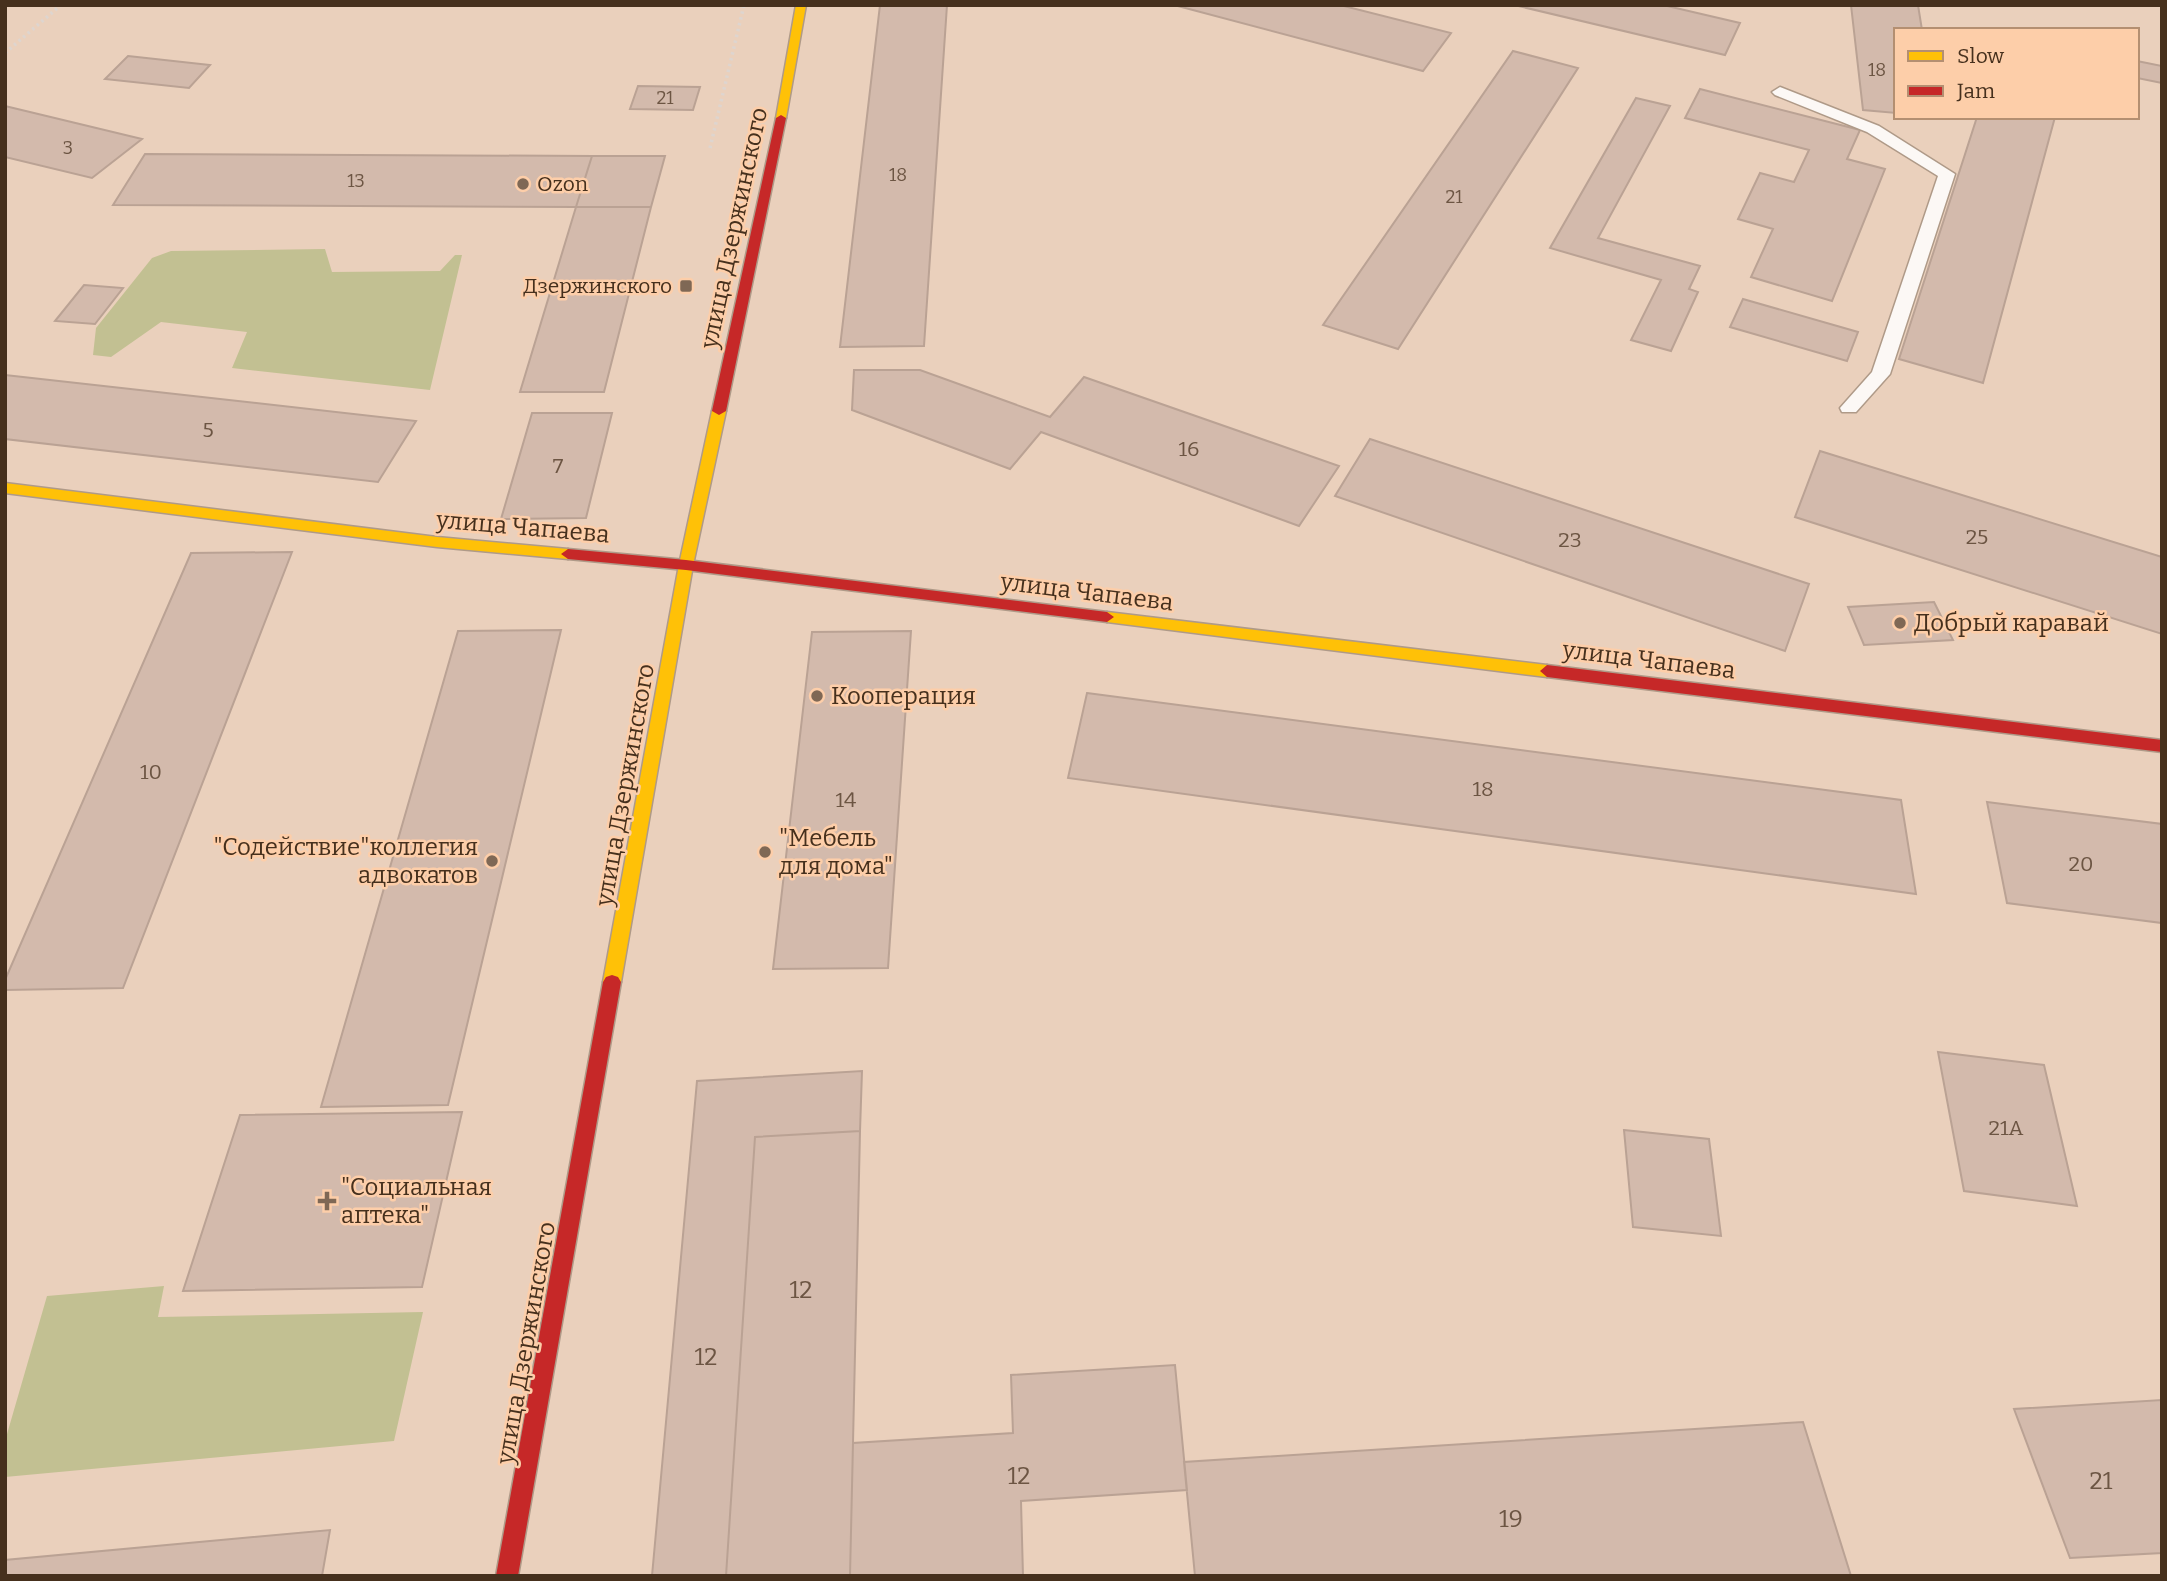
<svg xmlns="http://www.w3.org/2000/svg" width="2167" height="1581" viewBox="0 0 2167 1581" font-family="Bitter,serif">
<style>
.green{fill:#c2c092}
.building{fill:#d3baac;stroke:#baa294;stroke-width:2}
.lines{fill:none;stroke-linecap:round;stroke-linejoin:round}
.lane-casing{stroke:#af9a88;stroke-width:3}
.slow-casing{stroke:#af9a88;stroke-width:3}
.jam-casing{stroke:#af9a88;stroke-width:3}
.path{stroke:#ded5cf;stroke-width:3.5;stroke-dasharray:2.5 3.5;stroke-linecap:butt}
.lane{fill:#fcf8f5;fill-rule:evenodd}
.slow{fill:#ffc107;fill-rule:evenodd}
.jam{fill:#c62828;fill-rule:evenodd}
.poi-dot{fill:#7f6855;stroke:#fdcea9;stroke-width:2.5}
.labels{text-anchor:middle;stroke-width:5;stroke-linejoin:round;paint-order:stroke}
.far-number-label{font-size:18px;fill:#6c5543}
.far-poi-label{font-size:21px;fill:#46301d;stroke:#fdcea9;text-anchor:start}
.number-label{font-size:21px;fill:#6c5543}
.street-label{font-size:24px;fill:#46301d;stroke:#fdcea9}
.poi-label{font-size:24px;fill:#46301d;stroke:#fdcea9;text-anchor:start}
.near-number-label{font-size:24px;fill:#6c5543}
</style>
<rect width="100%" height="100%" fill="#ead0bc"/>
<!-- green -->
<path class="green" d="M325,249l7,23 108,-1 15,-16h7l-32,135 -198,-22 15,-36 -86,-10 -50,35 -18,-2 3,-27 56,-70 19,-7z
M164,1286l-6,31 265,-5 -29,129 -389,36v-36l42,-145z"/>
<!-- building -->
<path class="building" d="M880,5h67l-23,341 -84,1z
M1174,5h166l111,28 -28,38z
M1514,5h149l77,18 -15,32z
M1851,5h67l4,25h-26v83l-33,-3z
M1513,51l65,17 -180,281 -75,-24z
M128,56l82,9 -21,23 -84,-9z
M2137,61l25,5v17l-25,-5z
M638,86l62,1 -7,23 -63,-1z
M1700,89l160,41 -13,29 38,10 -53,132 -81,-24 22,-48 -35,-10 22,-46 34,9 15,-32 -124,-32z
M1636,98l34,8 -72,132 102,28 -11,23 9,3 -27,59 -40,-11 30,-60 -111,-32z
M5,106l137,33 -50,39 -87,-21z
M1977,117h78l-72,266 -84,-24z
M145,154l447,2 -16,51 -463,-2z
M592,156h73l-14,51h-75z
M576,207h75l-47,185h-84z
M84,285l39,3 -28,36 -40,-3z
M1743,299l115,33 -11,29 -117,-34z
M854,370h66l130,47 34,-40 255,89 -40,60 -258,-94 -31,37 -158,-59z
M5,375l411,46 -38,61 -373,-43z
M532,413h80l-26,105 -85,1z
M1370,439l439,145 -24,67 -450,-155z
M1820,451l342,106v77l-367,-117z
M292,552l-169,436 -118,2v-10l186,-427z
M1934,602l19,38 -89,5 -16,-38z
M561,630l-113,475 -127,2 137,-476z
M911,631l-23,337 -115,1 39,-337z
M1087,693l814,107 15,94 -848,-116z
M1987,802l175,22v99l-155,-20z
M1938,1052l106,13 33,141 -113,-15z
M862,1071l-2,60 -105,6 -29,439h-74l45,-495z
M462,1112l-40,175 -239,4 57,-176z
M1624,1130l85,9 12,97 -88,-9z
M860,1131l-10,445h-124l29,-439z
M1175,1365l12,125 -166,11 2,75h-173l3,-133 160,-10 -2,-58z
M2162,1400v153l-92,5 -56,-149z
M1803,1422l48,154h-656l-11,-114z
M330,1530l-8,46h-317v-16z"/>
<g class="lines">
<!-- lane casing -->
<g class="lane-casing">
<path id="lane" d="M1780,87l99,39 76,48 -65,200 -34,38h-14l-2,-4 32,-36 66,-196 -71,-44 -92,-37 -3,-3z"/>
</g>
<!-- slow casing -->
<g class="slow-casing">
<path id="slow" d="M796,5h10l-20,113 -5,3 -5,-3z
M719,407l7,4 -33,154 -72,417 -3,5 -6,2 -6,-2 -3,-5 76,-417 33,-154z
M5,483l432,54 131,12 7,5 -7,5 -131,-12 -432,-54z
M1107,612l440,53 7,6 -7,6 -440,-55 -7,-5z"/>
</g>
<!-- jam casing -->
<g class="jam-casing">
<path id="jam" d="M781,115l5,3 -60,293 -7,4 -7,-4 64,-293z
M568,549l118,11 421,52 7,5 -7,5 -421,-52 -118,-11 -7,-5z
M1547,665l615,75v12l-615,-75 -7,-6z
M612,975l6,2 3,5 -103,594h-22l107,-594 3,-5z"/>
</g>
<!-- path -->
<path class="path" d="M5,53l56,-48
M710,148l34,-143"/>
<!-- lane -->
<use href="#lane" class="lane"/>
<!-- slow -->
<use href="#slow" class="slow"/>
<!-- jam -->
<use href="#jam" class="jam"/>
</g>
<!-- markers -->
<g class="poi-dot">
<circle cx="523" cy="184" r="7"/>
<rect x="679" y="279" width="14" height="14" rx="3.5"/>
<circle cx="1900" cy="623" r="7"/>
<circle cx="817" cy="696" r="7"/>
<circle cx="765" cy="852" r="7"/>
<circle cx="492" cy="861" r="7"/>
<path d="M323.5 1190.5h7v7h7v7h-7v7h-7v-7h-7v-7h7z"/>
</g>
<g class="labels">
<!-- far-number labels -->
<g class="far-number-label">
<text x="1877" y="76">18</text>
<text x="665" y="104">21</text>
<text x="68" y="154">3</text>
<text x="898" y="181">18</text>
<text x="356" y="187">13</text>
<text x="1454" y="203">21</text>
</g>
<!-- far-poi labels -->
<g class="far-poi-label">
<text x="537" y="191">Ozon</text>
<text x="672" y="293" text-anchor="end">Дзержинского</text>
</g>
<!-- number labels -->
<g class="number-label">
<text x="208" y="437">5</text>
<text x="1189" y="456">16</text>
<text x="558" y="473">7</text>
<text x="1977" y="544">25</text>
<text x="1570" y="547">23</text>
<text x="151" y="779">10</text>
<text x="1483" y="796">18</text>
<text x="846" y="807">14</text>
<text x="2081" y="871">20</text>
<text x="2006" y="1135">21А</text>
</g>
<!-- street labels -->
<g class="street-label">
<text transform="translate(734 228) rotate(-78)" y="8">улица Дзержинского</text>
<text transform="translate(523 527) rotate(5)" y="8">улица Чапаева</text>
<text transform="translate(1087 592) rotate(7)" y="8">улица Чапаева</text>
<text transform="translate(1649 660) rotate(7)" y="8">улица Чапаева</text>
<text transform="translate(625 785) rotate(-80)" y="8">улица Дзержинского</text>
<text transform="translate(526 1343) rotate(-80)" y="8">улица Дзержинского</text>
</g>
<!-- poi labels -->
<g class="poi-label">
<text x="1914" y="631">Добрый каравай</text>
<text x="831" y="704">Кооперация</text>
<text x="779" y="846">"Мебель<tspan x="779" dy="28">для дома"</tspan></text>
<text x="478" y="855" text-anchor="end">"Содействие"коллегия<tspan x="478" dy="28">адвокатов</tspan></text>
<text x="341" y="1195">"Социальная<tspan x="341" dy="28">аптека"</tspan></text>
</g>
<!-- near-number labels -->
<g class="near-number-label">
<text x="801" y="1298">12</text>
<text x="706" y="1365">12</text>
<text x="1019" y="1484">12</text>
<text x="2101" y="1489">21</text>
<text x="1511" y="1527">19</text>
</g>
</g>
<!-- border -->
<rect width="2167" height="1581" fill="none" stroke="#46301d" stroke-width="14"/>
<!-- legend -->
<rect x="1894" y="28" width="245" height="91" fill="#fdcea9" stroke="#b48f71" stroke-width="2"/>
<rect x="1908" y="51" width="35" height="10" fill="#ffc107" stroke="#b48f71" stroke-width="2"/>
<text x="1957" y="63" font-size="21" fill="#46301d">Slow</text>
<rect x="1908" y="86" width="35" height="10" fill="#c62828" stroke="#b48f71" stroke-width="2"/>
<text x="1957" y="98" font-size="21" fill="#46301d">Jam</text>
</svg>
